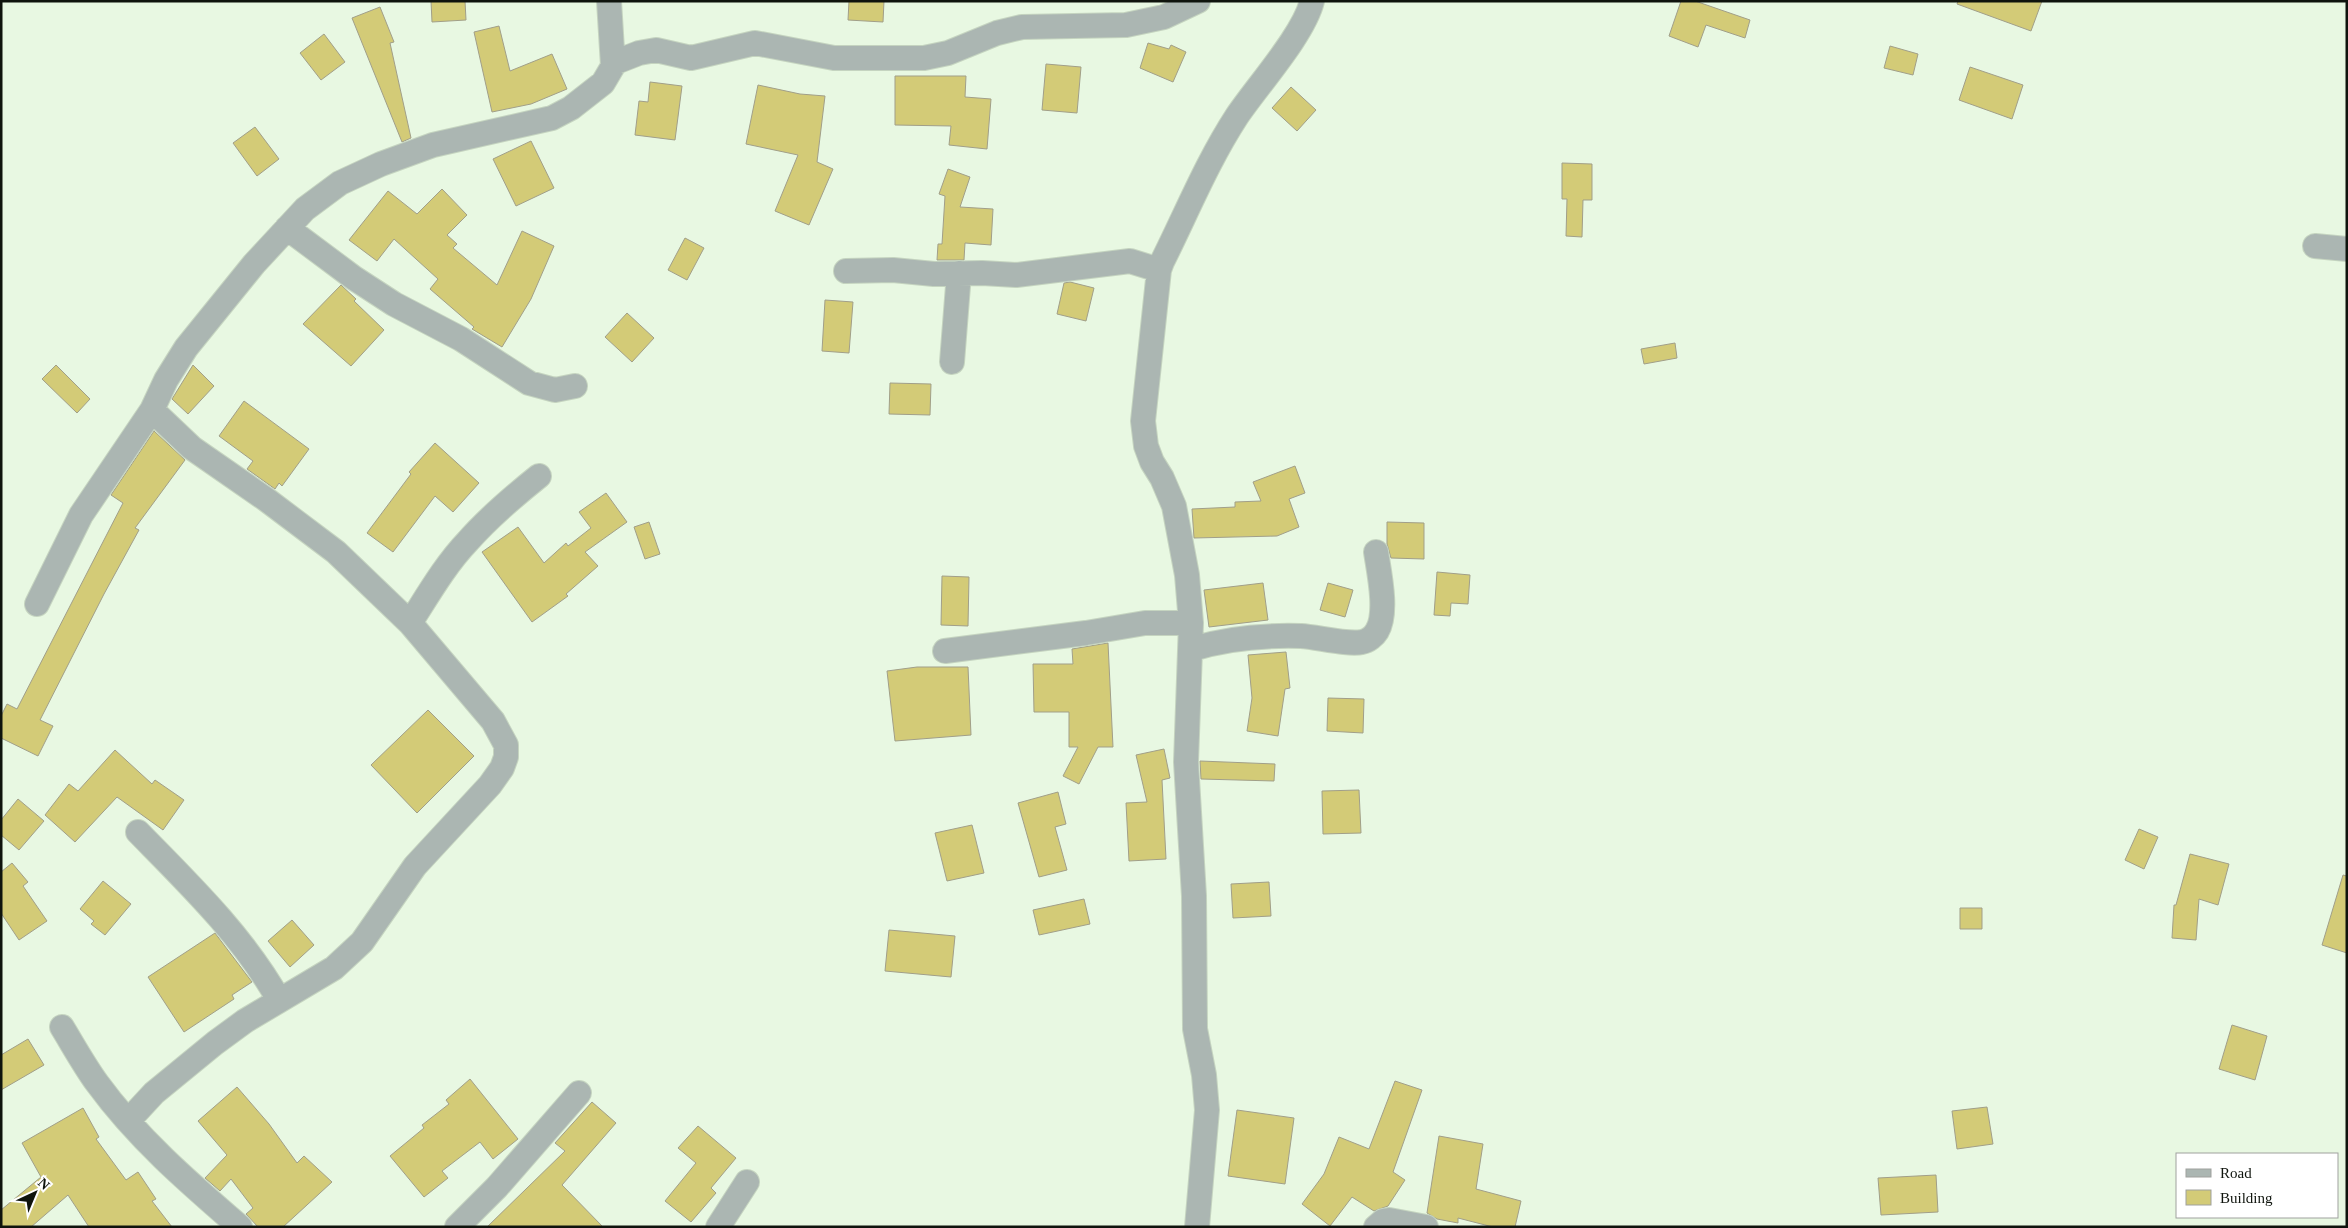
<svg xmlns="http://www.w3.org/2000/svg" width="2348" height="1228" viewBox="0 0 2348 1228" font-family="'Times New Roman',serif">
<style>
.building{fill:#d3cb77;stroke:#a19f89}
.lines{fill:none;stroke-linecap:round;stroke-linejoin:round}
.minor-casing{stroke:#c5d4c0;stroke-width:26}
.minor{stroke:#abb6b2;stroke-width:24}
</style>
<rect width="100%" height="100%" fill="#e8f8e2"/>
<!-- building -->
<path class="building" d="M431,1h34l1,19 -34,2z
M849,1h35l-1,21 -35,-2z
M1681,1h14l55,19 -5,18 -39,-13 -8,22 -29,-11z
M1958,1h84l-11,30 -74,-27z
M380,7l14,35 -4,1 21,95 -9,4 -50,-124z
M499,26l11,45 42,-17 15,35 -36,15 -39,8 -18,-80z
M324,34l21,28 -24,18 -21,-27z
M1148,43l21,6 2,-4 15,7 -13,30 -33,-14z
M1890,46l28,8 -5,21 -29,-7z
M1046,64l35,3 -4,46 -35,-3z
M1970,67l53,18 -11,34 -53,-19z
M895,76h71l-1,21 26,2 -4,50 -38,-4 2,-19 -56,-1z
M650,82l32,4 -7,54 -40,-5 4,-34 9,1z
M758,85l42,9 25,2 -8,66 16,7 -24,56 -34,-14 23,-56 -52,-11z
M1291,87l25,23 -19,21 -25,-23z
M255,127l24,32 -22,17 -24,-33z
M531,141l23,47 -38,18 -23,-47z
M1562,163l30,1v36h-9l-1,37 -16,-1 1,-37h-5z
M948,169l22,8 -10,30 33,2 -2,36 -26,-2 -1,17h-27l1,-16h4l3,-48 -6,-2z
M442,189l25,26 -20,20 10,9 -4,4 44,37 25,-54 32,15 -23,53 -29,48 -30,-18 2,-2 -44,-38 8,-10 -44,-40 -17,22 -28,-21 39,-49 29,23z
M685,238l19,10 -17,32 -19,-10z
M1070,282l24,6 -8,33 -29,-7 7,-31z
M341,285l15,14 -2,2 30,29 -33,36 -48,-42z
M825,300l28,2 -4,51 -27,-2z
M627,313l27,25 -22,24 -27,-25z
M1675,343l2,15 -33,6 -3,-15z
M56,365l34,34 -13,14 -35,-34z
M193,365l21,21 -26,28 -16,-15z
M890,383l41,1 -1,31 -41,-1z
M244,401l65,48 -27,37 -3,-3 -4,6 -28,-20 6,-8 -34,-25z
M154,431l31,29 -50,68 4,2 -35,64 -64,126 13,6 -15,30 -37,-18v-22l6,-12 10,5 106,-206 -12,-8z
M435,443l44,40 -26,29 -18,-16 -42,56 -26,-19 44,-59 -2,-2z
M1295,466l10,27 -16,6 10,28 -22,9 -83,2 -2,-29 43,-2v-5l26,-1 -8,-19z
M606,493l21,29 -42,30 13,14 -32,28 2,2 -36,26 -50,-70 36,-25 26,36 22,-20 2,3 23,-18 -12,-16z
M649,522l11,32 -15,5 -11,-32z
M1387,522l37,1v36l-33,-1 -4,-14z
M1437,572l33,3 -2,29 -17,-1 -1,13 -16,-1z
M942,576l27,1 -1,49 -27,-1z
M1263,583l5,37 -59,7 -5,-37z
M1328,583l25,7 -8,27 -25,-7z
M1108,643l5,104h-15l-19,37 -16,-8 15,-29h-9v-35h-35l-1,-48h40l-1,-15z
M1286,652l4,36 -5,1 -7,47 -31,-5 5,-33 -4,-43z
M917,667h51l3,68 -76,6 -8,-70z
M1328,698l36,1 -1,34 -36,-2z
M428,710l46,46 -57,57 -46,-48z
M1164,749l6,29 -8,2 4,79 -37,2 -3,-58 21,-1 -11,-47z
M115,750l37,34 3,-4 29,20 -21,30 -46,-33 -42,45 -30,-27 24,-31 9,7z
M1200,761l75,3 -1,17 -73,-2z
M1359,790l2,43 -38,1 -1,-43z
M1058,792l8,32 -11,3 12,43 -28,7 -21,-74z
M18,799l26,22 -25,29 -18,-15v-15z
M972,825l12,48 -37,8 -12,-48z
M2139,829l19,8 -14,32 -19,-9z
M2190,854l39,10 -11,41 -19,-6 -3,41 -24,-2 2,-33h2z
M12,863l16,19 -5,4 24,35 -28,19 -18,-27v-41z
M2343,875l4,1v77l-25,-8z
M103,881l28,23 -26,31 -14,-11 3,-3 -14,-12z
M1269,882l2,34 -38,2 -2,-34z
M1084,899l6,25 -51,11 -6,-25z
M1960,908h22v21h-22z
M292,920l22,25 -24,22 -22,-26z
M889,930l66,6 -4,41 -66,-6z
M215,933l37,49 -20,13 2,4 -50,33 -36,-55z
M2232,1025l35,11 -12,44 -36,-11z
M28,1039l16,26 -43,25v-35z
M470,1079l48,60 -25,20 -13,-17 -38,29 6,7 -24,19 -34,-41 34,-28 -2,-3 27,-21 -3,-4z
M1395,1081l27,9 -29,82 12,8 -17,26 -14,5 -22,-14 -22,29 -28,-22 22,-30 15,-37 30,12z
M237,1087l32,37 28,39 7,-7 28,26 -49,45h-25l-12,-13 7,-6 -22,-29 -11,12 -15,-13 22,-23 -29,-34z
M592,1102l24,21 -54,62 41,42h-116l78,-76 -10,-8z
M1987,1107l6,37 -36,5 -5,-38z
M83,1108l16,29 -3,2 30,41 12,-8 18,27 -4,2 20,26h-83l-21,-32 -37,32h-30v-17l40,-33 -19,-34z
M1237,1110l57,8 -9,66 -57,-8z
M698,1126l38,32 -25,30 5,5 -25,29 -26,-21 31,-38 -18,-15z
M1439,1136l44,8 -7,45 45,12 -6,26h-22l-35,-9v5l-21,-4 -10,-6z
M1936,1175l2,37 -57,3 -3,-37z"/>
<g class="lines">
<!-- minor casing -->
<g class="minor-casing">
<path id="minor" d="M613,66l3,-4 23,-9 17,-3 35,8 64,-15 79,15h90l24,-5 49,-20 25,-6 104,-2 38,-8 34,-16
M287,228l67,50 40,26 67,35 68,44 26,7 20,-4
M2315,246l32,3
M846,271l47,-1 41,4 48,-1 34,2 114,-14 29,9
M952,362l7,-89
M37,604l44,-89 71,-105 14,-30 20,-32 68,-84 51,-55 35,-26 41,-19 52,-19 119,-27 19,-10 32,-25 10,-17 -4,-65
M410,623c18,-28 35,-58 58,-82 22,-25 46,-45 71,-65
M1192,649c35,-11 72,-14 109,-13 16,1 47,9 61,6 6,-1 12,-6 15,-11 11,-18 2,-59 -1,-79
M945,651l141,-18 59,-10h46
M138,832c51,52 105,104 141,168
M62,1027c11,18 22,38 35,56 40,55 91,99 143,144
M129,1120l25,-27 61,-50 30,-22 89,-53 28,-26 53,-76 75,-81 12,-17 4,-11v-12l-13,-24 -83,-98 -74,-71 -69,-52 -75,-52 -40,-38
M457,1227l40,-40 82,-94
M718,1227l29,-45
M1197,1227l10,-117 -3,-35 -9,-46 -1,-133 -8,-134 5,-139 -4,-48 -13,-69 -12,-28 -10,-16 -6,-16 -3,-25 16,-151 3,-8c25,-50 45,-100 75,-146 21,-31 67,-82 75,-115
M1376,1227l7,-6 6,-1 37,7"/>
</g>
<!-- minor -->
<use href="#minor" class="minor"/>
</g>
<!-- border -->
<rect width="2348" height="1228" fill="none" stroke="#0f140d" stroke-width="5"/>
<!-- legend -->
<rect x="2176" y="1153" width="162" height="65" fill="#ffffff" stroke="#9fa19e"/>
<rect x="2186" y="1169" width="25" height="8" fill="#abb6b2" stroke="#9fa19e"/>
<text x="2220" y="1178" font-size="15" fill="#0f140d">Road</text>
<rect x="2186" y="1190" width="25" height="15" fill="#d3cb77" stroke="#9fa19e"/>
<text x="2220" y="1203" font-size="15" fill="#0f140d">Building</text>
<!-- north arrow -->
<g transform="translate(35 1193) rotate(44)" stroke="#ffffff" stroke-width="4" paint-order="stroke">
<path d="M0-4L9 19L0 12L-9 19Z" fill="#0f140d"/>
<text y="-8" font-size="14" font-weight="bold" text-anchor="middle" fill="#0f140d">N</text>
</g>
</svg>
